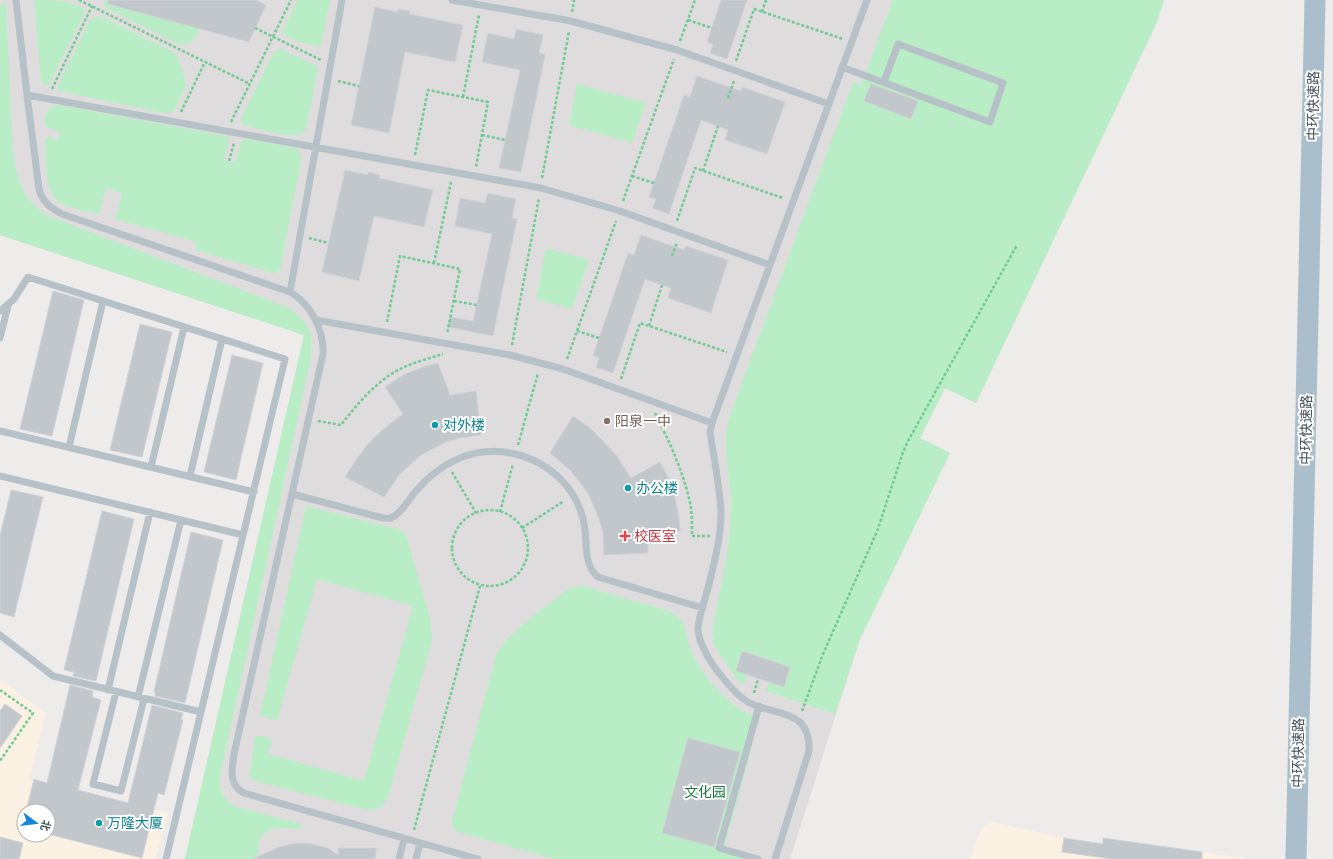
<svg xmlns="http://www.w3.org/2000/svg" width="1333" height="859" viewBox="0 0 1333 859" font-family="Raleway,'Noto Sans SC',sans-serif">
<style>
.commercial{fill:#fbf1e2;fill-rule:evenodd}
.education{fill:#dfdcdd}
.green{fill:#b8edc6}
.building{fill:#c2c7cb;stroke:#cfd2d7}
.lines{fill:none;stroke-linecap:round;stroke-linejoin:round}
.path{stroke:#70cb93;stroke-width:2.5;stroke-dasharray:3 2;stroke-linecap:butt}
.lane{stroke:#b6c2c8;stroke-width:7}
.primary{stroke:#aabfcb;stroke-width:21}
.education-dot{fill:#8d6e63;stroke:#fff;stroke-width:1.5}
.culture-dot{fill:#0f9aa8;stroke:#fff;stroke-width:1.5}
.health-dot{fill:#e0444e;stroke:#fff;stroke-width:1.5}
.labels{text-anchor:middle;stroke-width:4;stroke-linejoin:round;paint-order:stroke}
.street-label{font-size:14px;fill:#445158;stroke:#fff}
.education-label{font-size:14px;fill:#785e54;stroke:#fff;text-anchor:start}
.culture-label{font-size:14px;fill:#0d838f;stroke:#fff;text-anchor:start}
.health-label{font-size:14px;fill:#be3a42;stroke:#fff;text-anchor:start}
.park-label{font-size:14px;fill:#16783b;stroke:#fff}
</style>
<rect width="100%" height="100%" fill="#eeebeb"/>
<!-- commercial -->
<path class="commercial" d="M0,679l46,34 -16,66 138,34 -12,46h-156zM24,811h24v24h-24z
M993,822l71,16 38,6 1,-6 141,20v1h-274l11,-31 7,-5z"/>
<!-- education -->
<path class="education" d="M0,0h1164l-7,22 -181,381 -31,-15 -25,50 30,15 -90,186 -70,220h-605l119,-524 -304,-100z"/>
<!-- green -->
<path class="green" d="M34,0c15,0 41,0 50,10v4l-35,70 -2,1h-3l-3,-4z
M106,0h16l1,8 76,21c-3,10 -8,17 -20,15l-76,-38z
M297,0h33l-9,45 -1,2c-6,-1 -32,-8 -35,-12 -2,-2 -2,-4 -1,-6z
M893,0h271l-7,22 -181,381 -31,-15 -25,50 30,15 -90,186 -25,75 -69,-23 3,-9 15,5 6,-20 -48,-16 -6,20 11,4 -3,9 -4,-1 -4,-5 -22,-33 -2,-12c7,-42 19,-84 19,-127 0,-30 -10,-59 -2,-88l124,-336 8,3z
M0,4l6,1 7,149c5,29 10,45 35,62l241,92c24,17 25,30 20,58l-89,411c-1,13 3,22 14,29l67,18 -1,5c-25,-2 -47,-3 -41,30h-74l119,-524 -304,-100z
M96,16l8,2 67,33 7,5 8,27 -1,5 -11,23 -4,2h-6l-106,-22 -1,-4 33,-67z
M278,49l6,1 32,16 2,3 -11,56c-1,2 -2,6 -5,8 -8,7 -44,-4 -54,-7l-5,-2 -2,-2 1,-6 31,-63z
M577,84l69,19 -14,40 -63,-18z
M58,105l169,31 2,3 -5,21 11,3 6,-21 5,-4 49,10c7,4 6,10 5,18l-20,104 -6,3 -79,-23 2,-8 -82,-23 7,-26 -16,-5 -7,26c-13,-3 -27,-5 -39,-11 -17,-10 -14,-47 -15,-64l2,-2 11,3 2,-8 -14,-5c-4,-10 1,-20 12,-22z
M546,248l43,12 -17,49 -36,-10z
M306,506l95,24 5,5 24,83 2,22 -43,154c-5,12 -9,16 -22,16l-107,-28 -10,-4 -1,-2 7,-41 16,4 -4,15 96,27 49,-175 -96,-27 -40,141 -17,-4z
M582,586l84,24c26,12 16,23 27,45 11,23 35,51 60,61l-9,29 8,2 -29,105 23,7h-191l-97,-27c-7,-4 -7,-7 -5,-15l43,-162c7,-19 55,-52 72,-66l6,-2z"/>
<!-- building -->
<path class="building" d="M108,0h148l10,5 -17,37 -141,-38z
M721,0h26l-20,59 -17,-6 3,-9 -6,-2z
M375,7l23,5v-3l12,2 -1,3 54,11 -8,37 -50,-10 -16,81 -38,-8z
M516,29l27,6 -4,18 6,2 -24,117 -22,-4 21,-98 -38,-8 6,-29 26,6z
M697,76l44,15 1,-4 43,15 -18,52 -42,-14 3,-10 -27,-10 -32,94 -17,-6 4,-9 -7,-2 35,-102 6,2z
M871,84l47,17 -7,18 -47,-18z
M345,170l23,5v-3l12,3 -1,3 54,12 -9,37 -50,-11 -15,65 -37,-9z
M488,193l28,6 -4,19 5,1 -24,117 -45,-9 2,-10 23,4 19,-87 -37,-8 5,-28 25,5z
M641,235l43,15 2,-4 42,14 -17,53 -43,-15 3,-10 -26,-9 -32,94 -17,-6 3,-9 -6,-2 35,-103 6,2z
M53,291l31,9 -32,136 -32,-7z
M140,324l32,8 -30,125 -32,-7z
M232,355l31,8 -27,117 -32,-8z
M438,363l12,32 26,-4 5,44 -21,3 -14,4 -25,13 -21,19 -16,23 -39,-20 11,-17 11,-15 14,-14 22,-17 -18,-27 20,-13 21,-8z
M573,416l16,11 14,14 13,14 15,23 29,-16 11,21 3,9 5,26 1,13 -32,4v18l-44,2 -1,-22 -4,-14 -11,-26 -17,-22 -21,-18z
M11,490l32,7 -29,120 -14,-4v-77z
M102,511l32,8 -38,162 -23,-5 1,-4 -10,-2z
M191,532l32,8 -38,163 -30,-7v-4h-1z
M742,651l48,16 -6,20 -48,-16z
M70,685l23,6 -1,6 9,3 -23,90 50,13 24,-98 31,8 -2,6 2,1 -19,75 -6,-2 -16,65 -94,-24v-23h-22l8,-32 13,4z
M5,704l17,12 -22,32v-37z
M688,738l52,14 -26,95 -52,-14z
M0,837l23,6 -4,16h-19z
M1064,838l39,6v-6l99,14v7h-90l-50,-7z
M304,843l8,1 16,4 10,7v-7h38l-1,11h-122l26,-12 13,-3z"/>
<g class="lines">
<!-- path -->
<path class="path" d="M79,0l171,84
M572,12l2,-12
M762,12l4,-12
M688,20l24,8
M255,28l66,32
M680,41l15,-41
M736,61l18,-52 89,30
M338,81l21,5
M52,89l40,-83
M463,97l16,-82
M728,98l6,-17
M181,112l24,-50
M231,122l60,-122
M482,135l23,5
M415,155l13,-65 60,12 -12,65
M229,161l5,-18
M703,171l15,-45
M632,176l22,7
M542,178l27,-147
M623,201l51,-142
M677,221l18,-53 88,30
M309,238l19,5
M672,256l5,-13
M434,263l17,-81
M454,301l23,4
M387,322l13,-66 60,13 -13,65
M649,326l13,-41
M577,331l22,7
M512,345l27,-147
M567,359l49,-138
M621,379l19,-56 87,29
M655,413c15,30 30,62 36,95 1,9 1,18 1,28h18
M318,421l23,4c17,-22 37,-46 63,-58 12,-5 26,-9 39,-13
M518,445l20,-72
M452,472l24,41
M452 548a38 38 0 1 1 76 0a38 38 0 1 1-76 0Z
M500,512l13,-48
M522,528l42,-27
M0,690l33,23 -33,48
M754,693l4,-14
M802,711l21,-57 55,-125 25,-77 5,-11 109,-196
M414,830l66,-244"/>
<!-- lane -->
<path class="lane" d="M16,0l11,95 12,94c3,13 12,19 23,25l228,78c21,12 34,38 33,62l-89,400c-2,15 -6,31 10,39l234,66
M452,0l119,21 106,29 152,54
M842,67l148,55 13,-39 -105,-39 -14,38
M27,95l514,93 79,23 150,54
M290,292l52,-292
M0,311l14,-12 14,-22 257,82 -119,500
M316,320l194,35 53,14 149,54
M0,338l8,-32
M0,431l254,61
M69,447l34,-146
M151,467l33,-140
M0,476l243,59
M190,476l32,-137
M292,494l87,23c4,1 8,2 12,1 11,-5 17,-18 25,-27 25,-29 60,-47 99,-37 37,9 65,37 70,75 2,17 -1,37 13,48l105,31
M0,635l53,41 148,36
M108,690l42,-178
M116,692l-23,92 28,7 23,-92
M138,697l43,-177
M399,859l5,-20
M416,859l4,-16
M758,859l-39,-11 40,-142
M775,859l34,-108c2,-43 -33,-34 -61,-49 -14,-8 -38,-38 -44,-53 -3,-5 -6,-14 -6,-20 0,-10 7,-30 10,-41 6,-24 13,-50 13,-75 -1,-26 -7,-54 -11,-81l2,-9 155,-423"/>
<!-- primary -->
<path class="primary" d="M1296,859l19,-859"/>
</g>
<!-- markers -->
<circle class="education-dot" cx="607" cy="421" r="4"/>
<g class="culture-dot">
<circle cx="435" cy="425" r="4"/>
<circle cx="628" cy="488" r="4"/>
<circle cx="99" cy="823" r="4"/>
</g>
<path class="health-dot" d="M623 530h4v4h4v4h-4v4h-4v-4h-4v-4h4z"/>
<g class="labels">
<!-- street labels -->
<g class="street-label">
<text transform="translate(1313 106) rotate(-89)" y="5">中环快速路</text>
<text transform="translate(1306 430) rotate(-89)" y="5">中环快速路</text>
<text transform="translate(1298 753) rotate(-89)" y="5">中环快速路</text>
</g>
<!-- education labels -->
<g class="education-label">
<text x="615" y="426">阳泉一中</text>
</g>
<!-- culture labels -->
<g class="culture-label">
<text x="443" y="430">对外楼</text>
<text x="636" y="493">办公楼</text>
<text x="107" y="828">万隆大厦</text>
</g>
<!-- health labels -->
<g class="health-label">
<text x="634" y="541">校医室</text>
</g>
<!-- park labels -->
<g class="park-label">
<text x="705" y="797">文化园</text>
</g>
</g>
<!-- north arrow -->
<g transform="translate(36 823) rotate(105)"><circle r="19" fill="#ffffff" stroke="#b4b9bc"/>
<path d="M0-3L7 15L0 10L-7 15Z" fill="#1985da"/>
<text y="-6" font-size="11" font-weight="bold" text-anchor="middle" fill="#445158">北</text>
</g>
</svg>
